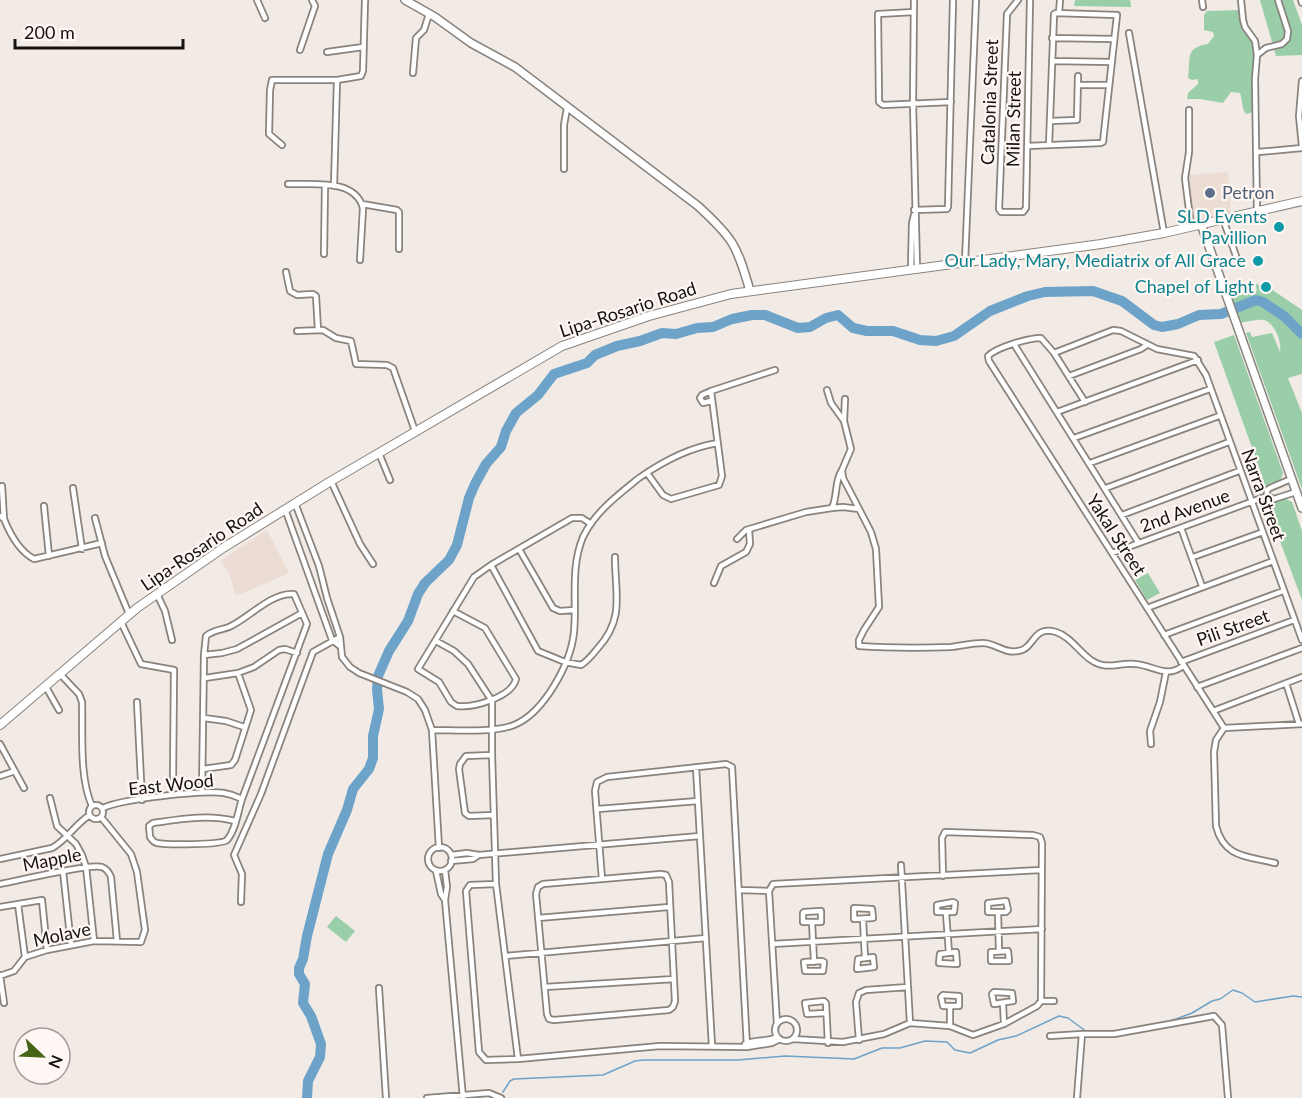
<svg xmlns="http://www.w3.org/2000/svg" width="1302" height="1098" viewBox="0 0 1302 1098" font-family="Lato,sans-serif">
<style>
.built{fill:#ebddd4}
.green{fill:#99cea8}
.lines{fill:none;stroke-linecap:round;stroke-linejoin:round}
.stream{stroke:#6ea3c9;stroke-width:1.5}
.river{stroke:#6ea3c9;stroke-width:10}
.street-casing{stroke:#89837e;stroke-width:8}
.secondary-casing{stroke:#89837e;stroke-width:10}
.primary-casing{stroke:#89837e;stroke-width:10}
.street{stroke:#fff;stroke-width:4.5}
.secondary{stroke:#fff;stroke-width:7}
.primary{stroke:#fff;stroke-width:8}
.service-dot{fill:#5c6f8a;stroke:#fff7f3;stroke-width:2}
.culture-dot{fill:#0f9aa8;stroke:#fff7f3;stroke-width:2}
.labels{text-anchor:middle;stroke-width:4.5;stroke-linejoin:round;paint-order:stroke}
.street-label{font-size:18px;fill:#151211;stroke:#fff7f3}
.service-label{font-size:18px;fill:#4e5e75;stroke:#fff7f3;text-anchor:start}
.culture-label{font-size:18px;fill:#0d838f;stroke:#fff7f3;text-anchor:end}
</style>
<rect width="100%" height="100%" fill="#f1eae5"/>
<!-- built -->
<path class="built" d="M1228,172l3,40 -38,8 -5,-45z
M267,530l22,43 -53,23 -7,-23 -9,-12z"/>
<!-- green -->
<path class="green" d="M1075,0h55l1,7 -57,-1z
M1260,0h33l9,25v30l-26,1z
M1241,10l1,19 10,12 2,8 -1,63 -7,2c-5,-7 -3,-13 -6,-21l-9,-1 -8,11 -23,-4h-13l1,-6 10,-9v-5l-6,1 -4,-2c3,-20 -4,-30 20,-34l6,-8 -1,-4 -9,-2v-15l3,-4z
M1255,283l12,7 4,-1 31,21v64l-14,4 14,35v76l-56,-156 4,-1 2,5 20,-4 8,19c2,-10 -5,-29 -16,-32 -6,-1 -17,2 -24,3l-11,-28c10,-4 18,-1 28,-4z
M1234,335l49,138 -3,8 -9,2 -8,8 -7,3 -4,-2 12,-11 -50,-139z
M1286,499l6,3 10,29v69l-37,-99 9,2z
M1148,573l12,20 -13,7 -12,-20z
M336,916l19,15 -9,11 -19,-15z"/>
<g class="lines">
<!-- stream -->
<path class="stream" d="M1168,1022l24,-9 20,-12 8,-2 13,-9 9,3 13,9 38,-6 9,1
M503,1092l7,-11 4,-2 89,-4 32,-14 8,-1h95l47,-4 69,3 28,-11h18l25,-7 22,1 8,8 15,3 28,-13 18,-4 43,-20 9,2 19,14"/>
<!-- river -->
<path class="river" d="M307,1098l1,-17 12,-24 1,-13 -10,-28 -8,-13 2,-19 -6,-10v-6l4,-9 4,-23 21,-82 19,-44 6,-21 16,-20 4,-11v-22l6,-27 -2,-19 1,-14 11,-25 19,-30 10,-27 7,-11 24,-23 8,-15 12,-47 6,-14 11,-20 15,-17 5,-16 10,-18 22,-18 16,-21 33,-11 8,-8 22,-9 23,-5 22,-8 14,1 21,-6 16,-1 19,-8 20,-4h13l33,13 12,-1 16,-9 12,-3 15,13 14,3h26l27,9 16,1 18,-5 36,-25 38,-15 17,-4 48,-1 29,10 32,24 8,2 16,-3 21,-9 22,-1 35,-14 7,2 22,15 17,17"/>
<!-- street casing -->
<g class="street-casing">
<path id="street" d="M257,0l8,18
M914,0l-1,103 4,165
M1018,0l-11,14 -8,195 2,3h22l3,-4 4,-208
M1202,0l1,7
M1241,0l2,20 2,7 10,14 2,14 -2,24 2,132
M1301,0l1,3
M914,12l-36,2 1,88 4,3 68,-3
M1059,13l1,-13
M1129,33l35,200
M1052,38l62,1
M300,50l15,-44 -3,-6
M327,52l36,-5
M1257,55l9,-7 16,-4 5,-5 1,-8 -10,-31
M1052,61l60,1
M413,73l3,-35 8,-8 5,-16
M1302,81l-3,35 3,30
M1078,85h30
M1189,110v42l-4,26 6,48
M1050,121l27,-1 1,-44
M282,145l-13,-11 1,-44 2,-10h65
M1027,146l74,-3 2,-1 14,-127 -61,-2 -2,1 -5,131
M1258,152l44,-4
M564,169v-44l3,-17
M288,184c25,1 67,-6 75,24l-3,52
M334,186l3,-106 24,-4 2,-5 2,-71
M362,204l35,6 2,2v37
M914,210l33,-1 1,-2 5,-207
M1223,219l13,37
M324,254l1,-69
M965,262l11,-262
M911,269l1,-46 2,-8
M286,272l4,19 7,4 16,-1 3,2 2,34
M297,331l26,-1 13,8 15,3 5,23 31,1 6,3 22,63
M1014,344l124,198
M1054,353l59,-23 8,1 36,18 37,7 12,19 96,265
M1069,376l72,-27 6,-4
M827,390l4,13 13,18
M845,399l-1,22 7,28 -9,21 1,8 28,54 5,17 3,58 -15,23 -5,10v6c31,2 61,2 92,1 10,-1 21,-4 32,-4 12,0 22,11 35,8 17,-2 14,-26 38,-19 14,4 23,20 35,28 16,11 28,2 44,4 18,1 31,15 48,2
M711,401l-8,2 -3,-5 2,-3 9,-4
M1085,402l-31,-49 -13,-15c-12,0 -44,9 -53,18l1,5 235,367
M1057,412l141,-52
M1074,438l136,-49
M379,453l11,27
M1090,463l129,-47
M647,473l16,22 8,4 48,-14 3,-9 -11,-85 64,-21
M1291,479l-21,9 -3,2v6l7,3 22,-7
M331,481l29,63 13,20
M73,488l9,61
M1106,488l123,-46
M295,503l24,63 8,32 13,39 2,20 8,10 9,6 48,19 11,7 7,11 7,20 7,118
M44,506l5,50
M832,508l11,-1 16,2
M285,509l47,131 8,6
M1122,515l117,-44
M0,516l4,3 -2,-33
M95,518l10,38 24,58
M4,519c6,15 15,32 30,40l68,-16
M1181,528l21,58
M737,539l9,-9 60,-18 26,-4c6,-13 2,-26 10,-38
M519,549l34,59 7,3 14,-1
M1112,553l155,-57
M1193,557l70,-25
M491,565l47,86 27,11 16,3c7,-4 12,-11 17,-17 27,-30 17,-54 17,-91
M714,583l7,-17 25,-14 4,-8 -1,-14
M157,594l8,17 7,29
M1147,608l126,-47
M453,611l32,17 31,51c-4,18 -42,29 -59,27l-6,-4 -12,-20 -21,-13 56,-92 17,-12 81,-47h10l9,6
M121,622l20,42 33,6 -1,110
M1164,635l119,-44
M436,641l18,10 14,13 24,37v54l4,129 22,175
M204,655l18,-2 15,-4 65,-36
M1181,662l113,-42
M61,675l18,19 3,8c1,32 -3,75 10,104
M205,678l33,-5 16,-6 25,-17 6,-1 12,4
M1286,683l13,41
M46,687l13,23
M1197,687l105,-39
M137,702l5,98
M1213,711l89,-34
M204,718l22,3 18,6
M1224,728l-8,12 -2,12 2,74c8,32 31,30 59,37
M1224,728l78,-4
M432,730c22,0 63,3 82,-5 30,-12 57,-62 60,-93 3,-31 -4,-64 9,-95 12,-25 35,-42 56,-59 23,-16 52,-31 79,-35
M0,744l24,44
M1151,744l-1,-13 10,-29 6,-30
M492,755l-26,1 -6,8 -1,5 6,44 4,3 25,-1
M696,767l16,279
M203,769l28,-4 4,-5 16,-50 -13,-37
M0,776l15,-5
M202,792l2,-137 2,-19c7,-6 15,-6 23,-9 19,-8 42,-35 65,-33l13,30 -65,175c-4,12 -6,31 -15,41 -4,5 -61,5 -70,3 -4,-1 -4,-2 -7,-6l-1,-11 4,-3c28,-4 55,-9 82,-2
M50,798l7,28 19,18 6,11 4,12 8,74
M89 812a7 7 0 1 1 14 0a7 7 0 1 1-14 0Z
M103,808c18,-9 100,-18 121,-15 6,1 12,3 18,6
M598,809l100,-8
M428 859a12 12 0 1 1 24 0a12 12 0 1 1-24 0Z
M451,855l16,-2 12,2 221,-19
M0,859l52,-11c15,-8 23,-24 38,-33
M451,861l22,-2 6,-4
M901,865l9,158
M445,870l2,17 -2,13 18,198
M63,871l8,74
M436,871l5,23 4,6
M661,874l5,1 3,7 6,119 -2,6 -4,3 -115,10 -5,-1 -2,-5 -11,-120 2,-7 5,-3z
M602,879l-7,-88 2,-9 10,-5 119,-13 6,3 15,280
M0,884c17,-3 90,-21 102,-17 5,2 7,5 9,10l6,64
M496,884l-26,1 -4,6 13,161 7,8 32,-1 142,-13 87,1 25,-4 8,-4
M739,890l30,1
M1006,901l2,9 -2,2h-18v-9z
M241,902l1,-28 -8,-19 27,-61 52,-142 27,-15
M953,902l2,1 -1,9h-17v-7z
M18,904l7,53
M0,907l42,-7 5,50
M854,908l18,1 1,9 -19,1z
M820,911h1v11h-18v-9l1,-1z
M998,912l1,39
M946,913l3,40
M538,918l131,-11
M863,920l2,38
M812,922l2,40
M772,944l270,-15
M1008,951l1,10h-18v-9z
M956,952l1,12 -18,-1 1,-9z
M506,956l200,-18
M873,957l1,10 -17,2 1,-10z
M822,961l2,1 -1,9h-18l-1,-9z
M0,975l4,28
M0,976l14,-5 11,-14 22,-7 47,-9 47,1 4,-12 -8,-58 -6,-18 -30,-37
M545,987l129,-8
M379,988l7,110
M994,992l18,1 1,8 -19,3 -2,-10z
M943,995l16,1v10h-16l-2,-9z
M1041,1001h13
M1003,1004l1,20
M826,1013l-19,1 -2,-11 19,-2 2,2 2,40
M775 1030a11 11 0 1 1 22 0a11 11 0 1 1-22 0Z
M777,1024l-8,-133 4,-7 268,-14
M950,1026v-19
M1050,1036l32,-2
M793,1039l50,3 41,-8 26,-11 40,3 23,9 31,-11 33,-18 4,-5 1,-158 -2,-6 -7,-2 -88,-3 -3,6 1,38
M859,1040l-3,-38 3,-9 7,-3 42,-3
M745,1044c10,-5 22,-2 32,-7
M427,1098l62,-5 12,5
M1077,1098l5,-64h32l100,-18 8,9 6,73"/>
</g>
<!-- secondary casing -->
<g class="secondary-casing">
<path id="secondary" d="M405,0l30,17 36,26 44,24 183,139c35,32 39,39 52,85
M1201,224l101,284"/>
</g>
<!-- primary casing -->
<g class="primary-casing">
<path id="primary" d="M0,725l137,-117 86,-60 108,-67 231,-135 87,-30 82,-22 370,-50 63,-11 138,-32"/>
</g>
<!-- street -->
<use href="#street" class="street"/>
<!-- secondary -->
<use href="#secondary" class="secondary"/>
<!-- primary -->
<use href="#primary" class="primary"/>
</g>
<!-- markers -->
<circle class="service-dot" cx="1210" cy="193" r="6"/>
<g class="culture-dot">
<circle cx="1279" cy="227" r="6"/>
<circle cx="1258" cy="261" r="6"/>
<circle cx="1266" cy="287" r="6"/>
</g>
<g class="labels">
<!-- street labels -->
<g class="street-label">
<text transform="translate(990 102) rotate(-88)" y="6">Catalonia Street</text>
<text transform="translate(1014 119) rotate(-89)" y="6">Milan Street</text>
<text transform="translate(628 310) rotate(-18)" y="6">Lipa-Rosario Road</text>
<text transform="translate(1263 495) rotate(70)" y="6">Narra Street</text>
<text transform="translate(1185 511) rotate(-20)" y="6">2nd Avenue</text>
<text transform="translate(1116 535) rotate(57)" y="6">Yakal Street</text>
<text transform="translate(202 547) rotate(-34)" y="6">Lipa-Rosario Road</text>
<text transform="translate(1233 628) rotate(-20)" y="6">Pili Street</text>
<text transform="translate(171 785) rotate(-6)" y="6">East Wood</text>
<text transform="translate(52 860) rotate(-11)" y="6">Mapple</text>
<text transform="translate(62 935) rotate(-12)" y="6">Molave</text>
</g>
<!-- service labels -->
<g class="service-label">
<text x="1222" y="199">Petron</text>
</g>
<!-- culture labels -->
<g class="culture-label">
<text x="1267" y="223">SLD Events<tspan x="1267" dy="21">Pavillion</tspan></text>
<text x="1246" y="267">Our Lady, Mary, Mediatrix of All Grace</text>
<text x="1254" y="293">Chapel of Light</text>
</g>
</g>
<!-- north arrow -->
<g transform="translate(42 1056) rotate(113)"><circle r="28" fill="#fff7f3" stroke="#a19b99" stroke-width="1.5"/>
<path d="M0-4.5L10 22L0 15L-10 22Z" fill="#466417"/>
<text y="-9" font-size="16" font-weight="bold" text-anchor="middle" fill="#151211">N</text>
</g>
<!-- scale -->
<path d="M15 39v9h168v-9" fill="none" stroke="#151211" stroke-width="3"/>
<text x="24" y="39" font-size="18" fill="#151211" stroke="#fff7f3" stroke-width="4.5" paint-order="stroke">200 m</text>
</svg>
